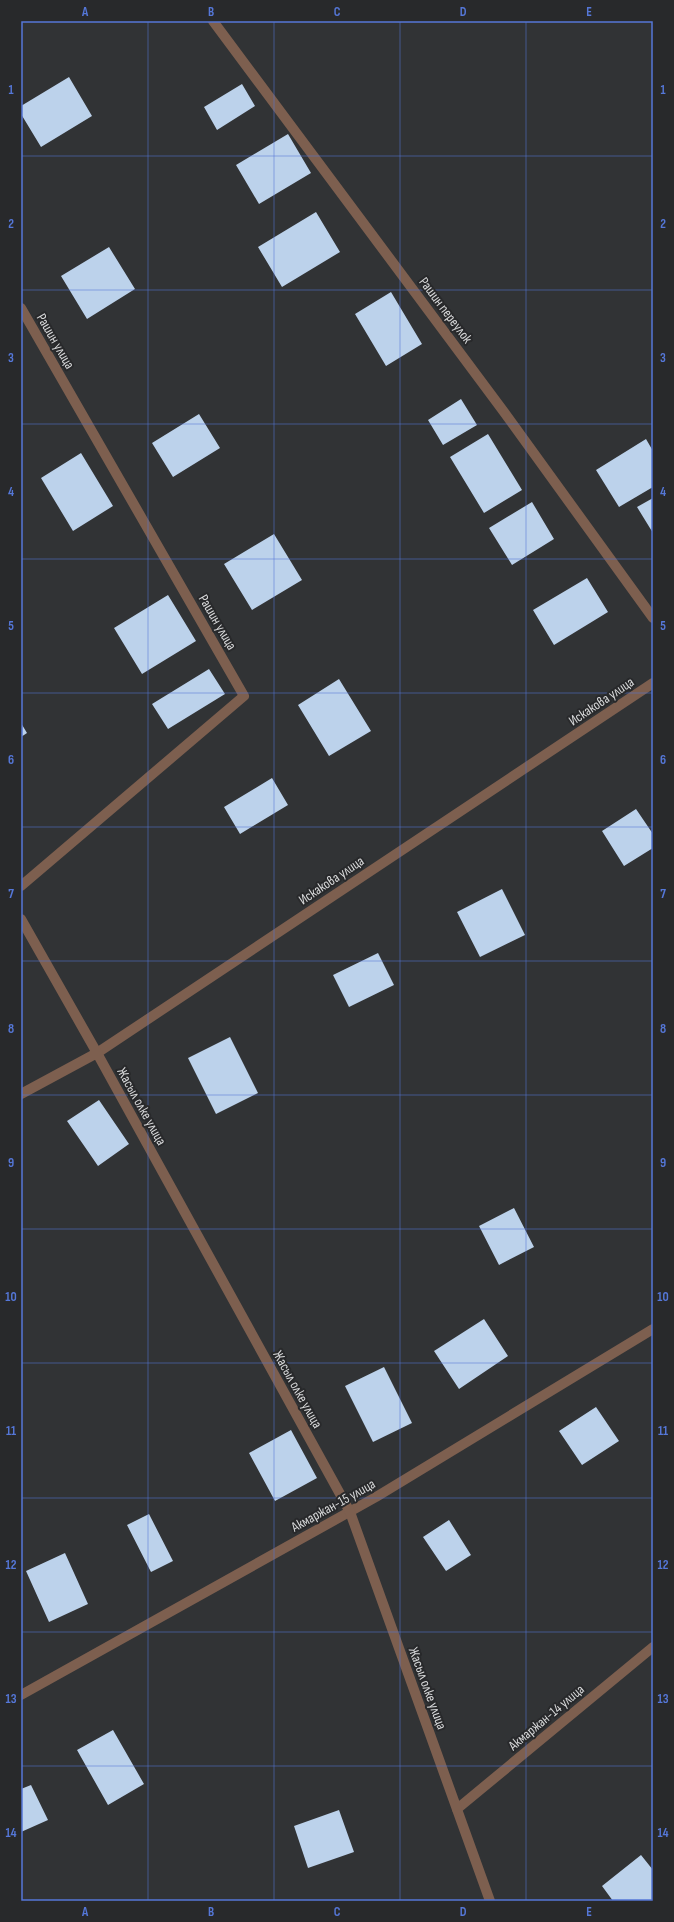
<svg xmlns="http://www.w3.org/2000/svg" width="674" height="1922" viewBox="0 0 674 1922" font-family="'Sofia Sans Condensed',sans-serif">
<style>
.building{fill:#bcd2eb}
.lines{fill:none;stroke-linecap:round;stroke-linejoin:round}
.minor{stroke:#7d5f4f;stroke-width:10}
.tertiary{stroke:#7d5f4f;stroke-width:10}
.grid{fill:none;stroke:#5577d8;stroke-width:1;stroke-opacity:0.55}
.labels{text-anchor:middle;stroke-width:4;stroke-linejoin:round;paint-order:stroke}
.street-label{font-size:14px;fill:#d7d8d9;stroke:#28292b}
.neatline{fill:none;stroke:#5577d8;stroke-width:1.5}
.grid-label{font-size:13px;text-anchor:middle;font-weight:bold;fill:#5577d8}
</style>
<rect width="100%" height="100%" fill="#313335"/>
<!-- building -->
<path class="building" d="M69,77l23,39 -51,31 -20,-33v-8z
M242,84l13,22 -38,24 -13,-23z
M288,134l23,39 -52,31 -23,-39z
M316,212l24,40 -58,35 -24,-40z
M109,247l26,42 -48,30 -26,-43z
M391,292l31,52 -36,22 -31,-52z
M461,399l16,26 -34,20 -15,-25z
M199,414l21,34 -47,29 -21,-34z
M488,434l34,56 -38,23 -34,-56z
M646,439l7,12v36l-34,20 -23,-37z
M81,453l32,53 -40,25 -32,-53z
M653,498v35l-16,-26z
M532,502l22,37 -42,26 -23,-37z
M274,534l28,46 -50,30 -28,-46z
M587,578l21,34 -54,33 -21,-35z
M168,595l28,46 -54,33 -28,-46z
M209,669l16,25 -57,35 -16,-25z
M339,679l32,52 -42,25 -31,-51z
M21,723l6,10 -6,4z
M272,778l16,27 -48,29 -16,-27z
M636,809l17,25v14l-29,18 -22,-35z
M502,889l23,46 -45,22 -23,-45z
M378,953l16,32 -45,22 -16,-32z
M230,1037l28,56 -42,21 -28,-56z
M99,1100l30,44 -31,22 -31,-45z
M514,1208l20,39 -35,18 -20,-39z
M484,1319l24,37 -49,33 -25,-38z
M384,1367l28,56 -39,19 -28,-56z
M596,1407l23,34 -37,24 -23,-34z
M291,1430l26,48 -42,23 -26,-48z
M149,1514l24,47 -22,11 -24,-47z
M449,1520l22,35 -25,16 -23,-34z
M65,1553l23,51 -39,18 -23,-51z
M113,1730l31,54 -36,21 -31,-55z
M31,1785l17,35 -27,12v-43z
M339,1810l15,42 -46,16 -14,-42z
M641,1855l12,15v31h-40l-11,-15z"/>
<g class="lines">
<!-- minor -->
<path class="minor" d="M213,21l291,391 149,206
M21,308l223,388 -223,190
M97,1053l556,-370
M21,1695l355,-198 277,-168
M457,1809l196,-162"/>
<!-- tertiary -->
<path class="tertiary" d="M21,919l76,134 253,459 140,389
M21,1094l76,-41"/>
</g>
<!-- grid -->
<path class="grid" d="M148,21v1880M274,21v1880M400,21v1880M526,21v1880M21,156h632M21,290h632M21,424h632M21,559h632M21,693h632M21,827h632M21,961h632M21,1095h632M21,1229h632M21,1363h632M21,1498h632M21,1632h632M21,1766h632"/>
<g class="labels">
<!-- street labels -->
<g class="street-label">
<text transform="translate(446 310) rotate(53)" y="5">Рашин переулок</text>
<text transform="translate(56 341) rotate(60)" y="5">Рашин улица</text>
<text transform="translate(218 622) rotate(60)" y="5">Рашин улица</text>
<text transform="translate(601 701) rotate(-34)" y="5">Искакова улица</text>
<text transform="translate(331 880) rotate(-34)" y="5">Искакова улица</text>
<text transform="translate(142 1106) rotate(61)" y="5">Жасыл олке улица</text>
<text transform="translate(298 1389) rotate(61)" y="5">Жасыл олке улица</text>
<text transform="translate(333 1505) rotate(-29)" y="5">Акмаржан-15 улица</text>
<text transform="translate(428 1688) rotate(70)" y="5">Жасыл олке улица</text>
<text transform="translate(546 1717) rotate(-40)" y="5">Акмаржан-14 улица</text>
</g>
</g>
<!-- border -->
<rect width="674" height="1922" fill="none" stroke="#28292b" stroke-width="44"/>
<rect x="22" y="22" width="630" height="1878" class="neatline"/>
<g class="grid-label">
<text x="85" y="16">A</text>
<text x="211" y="16">B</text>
<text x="337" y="16">C</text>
<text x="463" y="16">D</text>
<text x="589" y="16">E</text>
<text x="11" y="94">1</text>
<text x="663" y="94">1</text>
<text x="11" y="228">2</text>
<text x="663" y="228">2</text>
<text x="11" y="362">3</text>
<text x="663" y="362">3</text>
<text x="11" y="496">4</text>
<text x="663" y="496">4</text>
<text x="11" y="630">5</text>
<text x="663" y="630">5</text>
<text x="11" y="764">6</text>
<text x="663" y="764">6</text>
<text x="11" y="898">7</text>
<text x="663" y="898">7</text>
<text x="11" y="1033">8</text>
<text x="663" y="1033">8</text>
<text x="11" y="1167">9</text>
<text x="663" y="1167">9</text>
<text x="11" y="1301">10</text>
<text x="663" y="1301">10</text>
<text x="11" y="1435">11</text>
<text x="663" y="1435">11</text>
<text x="11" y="1569">12</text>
<text x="663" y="1569">12</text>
<text x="11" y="1703">13</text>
<text x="663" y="1703">13</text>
<text x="11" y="1837">14</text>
<text x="663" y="1837">14</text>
<text x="85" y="1916">A</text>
<text x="211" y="1916">B</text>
<text x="337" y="1916">C</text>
<text x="463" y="1916">D</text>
<text x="589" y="1916">E</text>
</g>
</svg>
